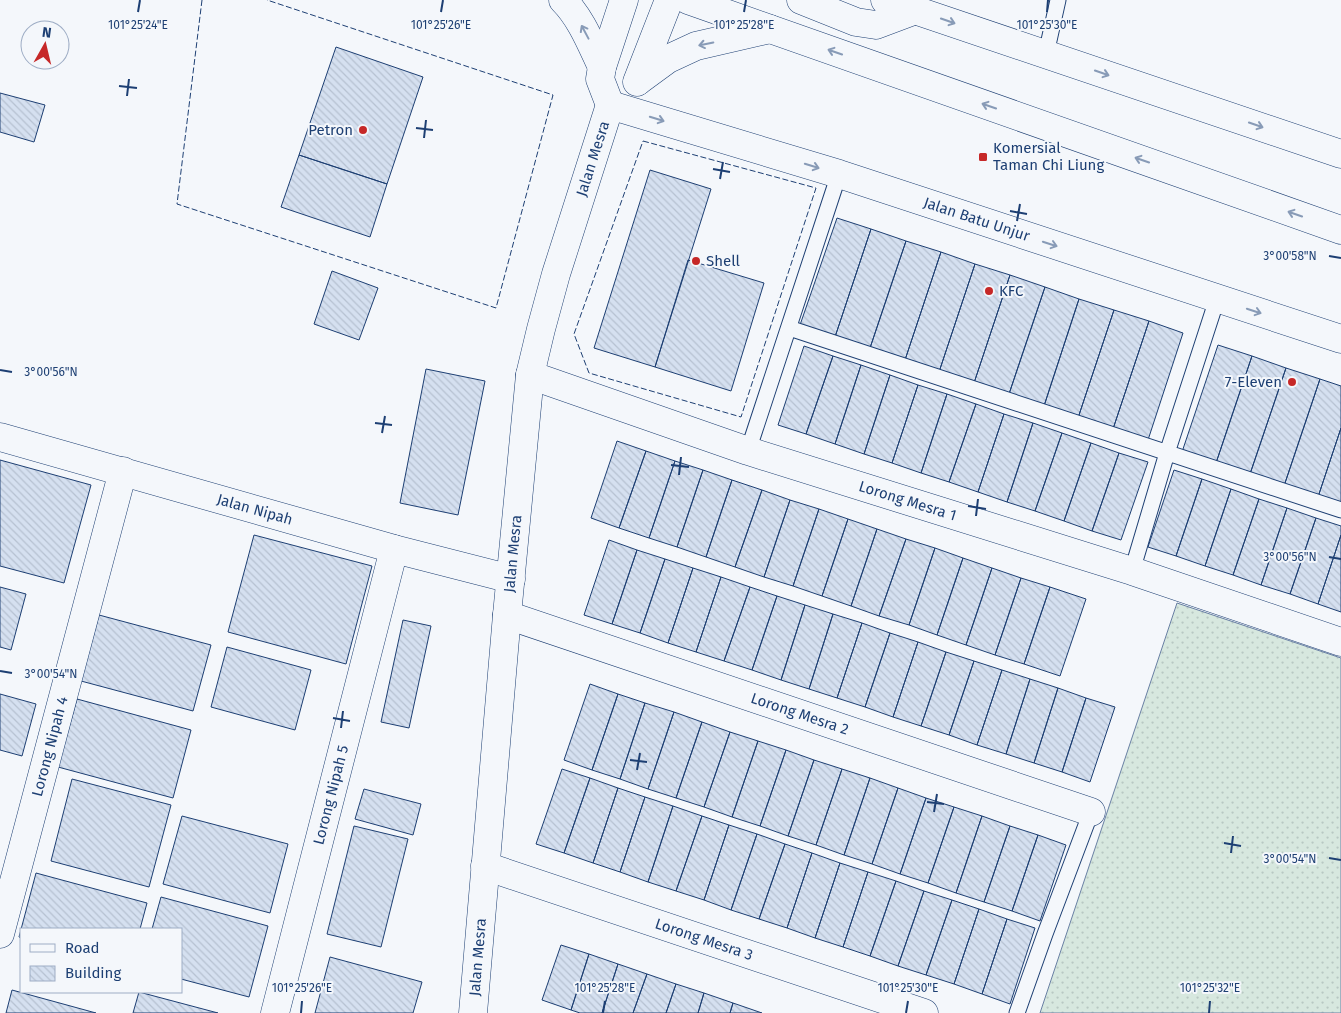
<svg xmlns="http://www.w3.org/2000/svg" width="1341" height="1013" viewBox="0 0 1341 1013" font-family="'Fira Sans',sans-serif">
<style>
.grass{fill:url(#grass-dots);stroke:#687fa3}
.building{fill:url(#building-back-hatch);stroke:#1d3f73}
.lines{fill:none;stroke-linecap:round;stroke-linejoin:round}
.lane-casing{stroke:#1d3f73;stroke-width:17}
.street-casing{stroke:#1d3f73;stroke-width:29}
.secondary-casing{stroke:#1d3f73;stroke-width:29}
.lane{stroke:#f4f7fb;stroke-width:15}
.street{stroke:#f4f7fb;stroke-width:28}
.secondary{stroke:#f4f7fb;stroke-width:28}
.fence{stroke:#1d3f73;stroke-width:1;stroke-dasharray:6 2.5;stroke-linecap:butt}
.oneway{stroke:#889bb7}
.ticks{fill:none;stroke:#1d3f73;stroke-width:2}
.poi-dot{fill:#c62828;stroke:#f4f7fb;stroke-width:2}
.labels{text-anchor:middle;stroke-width:4;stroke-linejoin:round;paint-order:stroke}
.poi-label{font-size:15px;fill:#1d3f73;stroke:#f4f7fb;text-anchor:start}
.street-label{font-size:15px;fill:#1d3f73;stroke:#f4f7fb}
.ticks-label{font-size:12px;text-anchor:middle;fill:#1d3f73;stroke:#f4f7fb;stroke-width:4;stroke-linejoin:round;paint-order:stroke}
</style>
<defs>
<pattern id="grass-dots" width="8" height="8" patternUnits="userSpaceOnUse" patternTransform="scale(1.25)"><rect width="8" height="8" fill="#d7e8df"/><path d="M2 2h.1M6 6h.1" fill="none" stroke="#b8c8c3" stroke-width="1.8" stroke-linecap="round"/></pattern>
<pattern id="building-back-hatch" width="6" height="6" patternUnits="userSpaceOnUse" patternTransform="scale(1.25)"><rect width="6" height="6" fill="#d5e0f0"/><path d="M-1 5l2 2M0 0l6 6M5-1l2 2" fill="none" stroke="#b6c1d1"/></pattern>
</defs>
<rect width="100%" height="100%" fill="#f4f7fb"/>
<!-- grass -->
<path class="grass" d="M1177,603l164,55v355h-301z"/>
<!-- building -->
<path class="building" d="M336,47l87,30 -36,107 -88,-29z
M0,93l45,12 -11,37 -34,-10z
M299,155l88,29 -17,53 -89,-30z
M650,170l61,19 -56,178 -61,-19z
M837,218l34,11 -36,108 -35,-12z
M871,229l35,12 -36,107 -35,-11z
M906,241l35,11 -36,108 -35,-12z
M941,252l34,12 -36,108 -34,-12z
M688,260l76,23 -33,108 -76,-24z
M975,264l35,11 -36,108 -35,-11z
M332,271l46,17 -19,52 -45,-16z
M1010,275l35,12 -36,107 -35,-11z
M1045,287l34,12 -35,107 -35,-12z
M1079,299l35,11 -36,108 -34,-12z
M1114,310l35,11 -36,108 -35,-11z
M1149,321l34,12 -35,107 -35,-11z
M1218,345l34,11 -36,107 -34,-11z
M804,346l29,10 -27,78 -28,-9z
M833,356l28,9 -26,79 -29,-10z
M1252,356l34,12 -36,106 -34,-11z
M861,365l29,10 -26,79 -29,-10z
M1286,368l34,11 -36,107 -34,-12z
M426,369l59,12 -27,134 -58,-12z
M890,375l28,10 -26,78 -28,-9z
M1320,379l21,7v42l-23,69 -34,-11z
M918,385l29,9 -26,79 -29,-10z
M947,394l29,10 -27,78 -28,-9z
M976,404l28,10 -26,78 -29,-10z
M1004,414l29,9 -26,79 -29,-10z
M1033,423l29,10 -27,78 -28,-9z
M1341,428v76l-23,-7z
M1062,433l29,10 -27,78 -29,-10z
M617,441l29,10 -27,77 -28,-10z
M1091,443l28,10 -27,78 -28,-10z
M646,451l29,10 -26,77 -30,-10z
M1119,453l29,9 -27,78 -29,-9z
M0,460l91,25 -27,98 -64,-17z
M675,461l28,9 -26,77 -28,-9z
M703,470l29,10 -26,77 -29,-10z
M1174,470l28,9 -26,77 -28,-9z
M1202,479l29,10 -26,77 -29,-10z
M732,480l30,10 -27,77 -29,-10z
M1231,489l28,10 -26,76 -28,-9z
M762,490l28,10 -26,77 -29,-10z
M1259,499l28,9 -26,77 -28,-10z
M790,500l29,9 -26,77 -29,-9z
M1287,508l29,10 -26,76 -29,-9z
M819,509l29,10 -26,77 -29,-10z
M1316,518l25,8v9l-23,69 -28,-10z
M848,519l29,10 -26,77 -29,-10z
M877,529l29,10 -27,77 -28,-10z
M254,535l118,31 -26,98 -118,-32z
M1341,535v77l-23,-8z
M906,539l29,9 -26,77 -30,-9z
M609,540l28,10 -25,74 -28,-9z
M935,548l28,10 -26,77 -28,-10z
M637,550l28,9 -25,74 -28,-9z
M963,558l29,10 -26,77 -29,-10z
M665,559l28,9 -25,75 -28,-10z
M693,568l28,9 -25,75 -28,-9z
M992,568l29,10 -26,77 -29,-10z
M721,577l29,10 -26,74 -28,-9z
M1021,578l29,9 -26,77 -29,-9z
M0,587l26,7 -15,56 -11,-3z
M750,587l27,9 -25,74 -28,-9z
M1050,587l36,12 -26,77 -36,-12z
M777,596l28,9 -24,75 -29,-10z
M805,605l28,9 -24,75 -28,-9z
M833,614l29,9 -25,75 -28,-9z
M99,615l112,30 -18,66 -112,-30z
M403,620l28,6 -22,102 -28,-6z
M862,623l28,10 -25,74 -28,-9z
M890,633l28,9 -25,75 -28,-10z
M918,642l28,10 -25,74 -28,-9z
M227,647l84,23 -16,60 -84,-23z
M946,652l28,9 -25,74 -28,-9z
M974,661l28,9 -25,75 -28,-10z
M1002,670l28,9 -24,75 -29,-9z
M1030,679l28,9 -24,75 -28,-9z
M590,684l28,10 -26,76 -28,-10z
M1058,688l28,10 -24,74 -28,-9z
M0,694l36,10 -14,52 -22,-6z
M618,694l27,9 -25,76 -28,-9z
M1086,698l29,9 -25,75 -28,-10z
M77,699l114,31 -18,68 -115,-31z
M645,703l29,9 -26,77 -28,-10z
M674,712l28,10 -26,76 -28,-9z
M702,722l28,10 -26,75 -28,-9z
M730,732l28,9 -26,76 -28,-10z
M758,741l28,9 -26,76 -28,-9z
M786,750l28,10 -26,76 -28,-10z
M814,760l28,9 -26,76 -28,-9z
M562,769l28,9 -26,75 -28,-9z
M842,769l28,9 -26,77 -28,-10z
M590,778l28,10 -25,75 -29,-10z
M870,778l28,10 -26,76 -28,-9z
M72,779l99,26 -22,82 -98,-26z
M618,788l27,9 -25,75 -27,-9z
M898,788l28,10 -26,76 -28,-10z
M364,789l57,15 -8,31 -58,-16z
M645,797l28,9 -25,76 -28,-10z
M926,798l28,9 -26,76 -28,-9z
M673,806l29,10 -26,75 -28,-9z
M954,807l28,9 -26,77 -28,-10z
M182,816l106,28 -18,69 -107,-29z
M702,816l27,9 -25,75 -28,-9z
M982,816l28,10 -26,76 -28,-9z
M729,825l28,9 -26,76 -27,-10z
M354,826l54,13 -27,108 -54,-13z
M1010,826l28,9 -26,76 -28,-9z
M757,834l28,10 -26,75 -28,-9z
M1038,835l28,10 -26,76 -28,-10z
M785,844l27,9 -25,75 -28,-9z
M812,853l28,10 -25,75 -28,-10z
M840,863l28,9 -25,75 -28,-9z
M868,872l28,9 -26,75 -27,-9z
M36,873l111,30 -7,26h-119v9l-2,-1z
M896,881l28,10 -26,75 -28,-10z
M924,891l28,9 -26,75 -28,-9z
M161,897l107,29 -19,71 -68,-18v-50h-29z
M952,900l27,9 -25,75 -28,-9z
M979,909l28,10 -25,75 -28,-10z
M1007,919l28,9 -25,76 -28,-10z
M561,945l28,9 -18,56 -29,-10z
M589,954l29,10 -16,49h-22l-9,-3z
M330,957l92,25 -9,31h-98z
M618,964l29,10 -14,39h-31z
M647,974l29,10 -10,29h-33z
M676,984l28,9 -6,20h-32z
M12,990l84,23h-90z
M139,992l79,21h-85z
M704,993l29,10 -3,10h-32z
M733,1003l29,10h-32z"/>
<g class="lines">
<!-- lane casing -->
<g class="lane-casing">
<path id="lane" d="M1046,54l12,-54
M789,328l552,182
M748,451l91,-277
M1132,571l35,-118 50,-154
M1017,1013l28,-79 46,-122"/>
</g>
<!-- street casing -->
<g class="street-casing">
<g id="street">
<path id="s1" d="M610,105l229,69 502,165"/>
<path id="s2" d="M530,375l218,76 384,120 209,71"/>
<path id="s3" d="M0,437l394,112 117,30"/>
<path id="s4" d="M507,615l584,197"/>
<path id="s5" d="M485,866l439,147"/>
<path id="s6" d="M0,934l123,-463"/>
<path id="s7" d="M275,1013l119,-464"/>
</g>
</g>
<!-- secondary casing -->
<g class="secondary-casing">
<g id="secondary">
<path d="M563,0c18,18 28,44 39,67"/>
<path d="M688,0l653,230"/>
<path d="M801,0l55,22 20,3 40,-15"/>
<path d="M885,0l456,154"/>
<path d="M638,81l30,-22 28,-13 74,-17"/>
<path d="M637,82l32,-82"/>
<path d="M610,105l-10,-26 2,-12 22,-67"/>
<path id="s8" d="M473,1013l34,-398 23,-240 11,-46 15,-55 54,-169"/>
</g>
</g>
<!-- lane -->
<use href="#lane" class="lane"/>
<!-- street -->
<use href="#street" class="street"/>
<!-- secondary -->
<use href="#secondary" class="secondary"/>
<!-- fence -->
<path class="fence" d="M202,0l-25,204 319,104 57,-213 -286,-95
M643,141l173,47 -75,229 -152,-44 -15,-39z"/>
</g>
<!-- one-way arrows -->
<defs><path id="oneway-shaft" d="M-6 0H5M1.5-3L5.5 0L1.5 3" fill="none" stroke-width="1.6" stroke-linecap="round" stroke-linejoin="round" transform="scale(1.25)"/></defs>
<g class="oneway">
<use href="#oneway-shaft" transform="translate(948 21) rotate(19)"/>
<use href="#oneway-shaft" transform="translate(585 32) rotate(-118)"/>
<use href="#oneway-shaft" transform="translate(706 44) rotate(168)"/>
<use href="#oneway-shaft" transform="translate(835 52) rotate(-161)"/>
<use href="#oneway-shaft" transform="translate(1102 73) rotate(19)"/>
<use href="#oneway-shaft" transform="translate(989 106) rotate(-161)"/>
<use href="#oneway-shaft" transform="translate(657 119) rotate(17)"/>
<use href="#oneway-shaft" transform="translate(1256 125) rotate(19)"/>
<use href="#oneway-shaft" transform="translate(1142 160) rotate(-161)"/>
<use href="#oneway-shaft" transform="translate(812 166) rotate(17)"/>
<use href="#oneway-shaft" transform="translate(1295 214) rotate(-161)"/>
<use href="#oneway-shaft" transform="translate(1050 244) rotate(18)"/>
<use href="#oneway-shaft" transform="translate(1254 311) rotate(18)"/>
</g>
<!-- ticks -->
<path class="ticks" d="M138,12l2,-12M441,12l2,-12M744,12l2,-12M1047,12l1,-12M119,86l18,2M127,96l2,-17M416,128l17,2M424,138l2,-18M713,169l17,3M720,179l3,-17M1010,211l17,3M1017,221l3,-17M1329,256l12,2M0,370l12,2M375,423l17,2M382,433l3,-17M671,465l18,2M679,475l2,-18M968,506l18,3M976,516l2,-17M1329,557l12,2M0,671l12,2M333,718l17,3M341,728l2,-17M630,760l17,2M637,770l3,-17M927,802l17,2M934,812l3,-18M1224,843l17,3M1231,853l2,-17M1329,858l12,2M301,1013l1,-12M603,1013l2,-12M906,1013l2,-12M1209,1013l1,-12"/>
<!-- markers -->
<g class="poi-dot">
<circle cx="363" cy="130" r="5"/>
<rect x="978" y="152" width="10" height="10" rx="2.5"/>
<circle cx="696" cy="261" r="5"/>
<circle cx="989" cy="291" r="5"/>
<circle cx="1292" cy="382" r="5"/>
</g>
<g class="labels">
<!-- poi labels -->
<g class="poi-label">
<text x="353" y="135" text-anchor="end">Petron</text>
<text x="993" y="153">Komersial<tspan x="993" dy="17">Taman Chi Liung</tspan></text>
<text x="706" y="266">Shell</text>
<text x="999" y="296">KFC</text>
<text x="1282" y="387" text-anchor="end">7-Eleven</text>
</g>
<!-- street labels -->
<g class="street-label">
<text dy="5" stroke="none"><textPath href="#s8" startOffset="866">Jalan Mesra</textPath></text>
<text dy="5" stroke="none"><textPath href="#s1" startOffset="384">Jalan Batu Unjur</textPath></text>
<text dy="5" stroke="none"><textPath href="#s2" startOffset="398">Lorong Mesra 1</textPath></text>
<text dy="5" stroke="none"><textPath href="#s3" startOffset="265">Jalan Nipah</textPath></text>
<text dy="5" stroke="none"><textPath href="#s8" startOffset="461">Jalan Mesra</textPath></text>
<text dy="5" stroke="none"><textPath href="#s4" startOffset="309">Lorong Mesra 2</textPath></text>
<text dy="5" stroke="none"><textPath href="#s6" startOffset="194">Lorong Nipah 4</textPath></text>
<text dy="5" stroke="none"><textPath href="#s7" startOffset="225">Lorong Nipah 5</textPath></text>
<text dy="5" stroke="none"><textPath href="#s5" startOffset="231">Lorong Mesra 3</textPath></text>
<text dy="5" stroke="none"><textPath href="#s8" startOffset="56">Jalan Mesra</textPath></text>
</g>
</g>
<g class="ticks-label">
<text x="138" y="29">101°25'24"E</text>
<text x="441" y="29">101°25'26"E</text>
<text x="744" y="29">101°25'28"E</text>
<text x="1047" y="29">101°25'30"E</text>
<text x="1290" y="260">3°00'58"N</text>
<text x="51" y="376">3°00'56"N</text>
<text x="1290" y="561">3°00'56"N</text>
<text x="51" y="678">3°00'54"N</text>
<text x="1290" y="863">3°00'54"N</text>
<text x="302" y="992">101°25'26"E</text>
<text x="605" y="992">101°25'28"E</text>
<text x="908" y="992">101°25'30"E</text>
<text x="1210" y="992">101°25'32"E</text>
</g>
<!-- legend -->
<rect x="20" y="928" width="162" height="65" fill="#f4f7fb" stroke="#9eadc5"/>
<rect x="30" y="944" width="25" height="8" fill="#f4f7fb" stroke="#9eadc5"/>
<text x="65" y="953" font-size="15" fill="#1d3f73">Road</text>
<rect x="30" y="966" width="25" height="15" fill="url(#building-back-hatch)" stroke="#9eadc5"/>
<text x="65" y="978" font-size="15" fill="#1d3f73">Building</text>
<!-- north arrow -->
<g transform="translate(45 45) rotate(8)"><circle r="24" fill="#f4f7fb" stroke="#9eadc5"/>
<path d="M0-4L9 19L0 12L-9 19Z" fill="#c62828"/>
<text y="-8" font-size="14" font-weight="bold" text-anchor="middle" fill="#1d3f73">N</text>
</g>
</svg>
